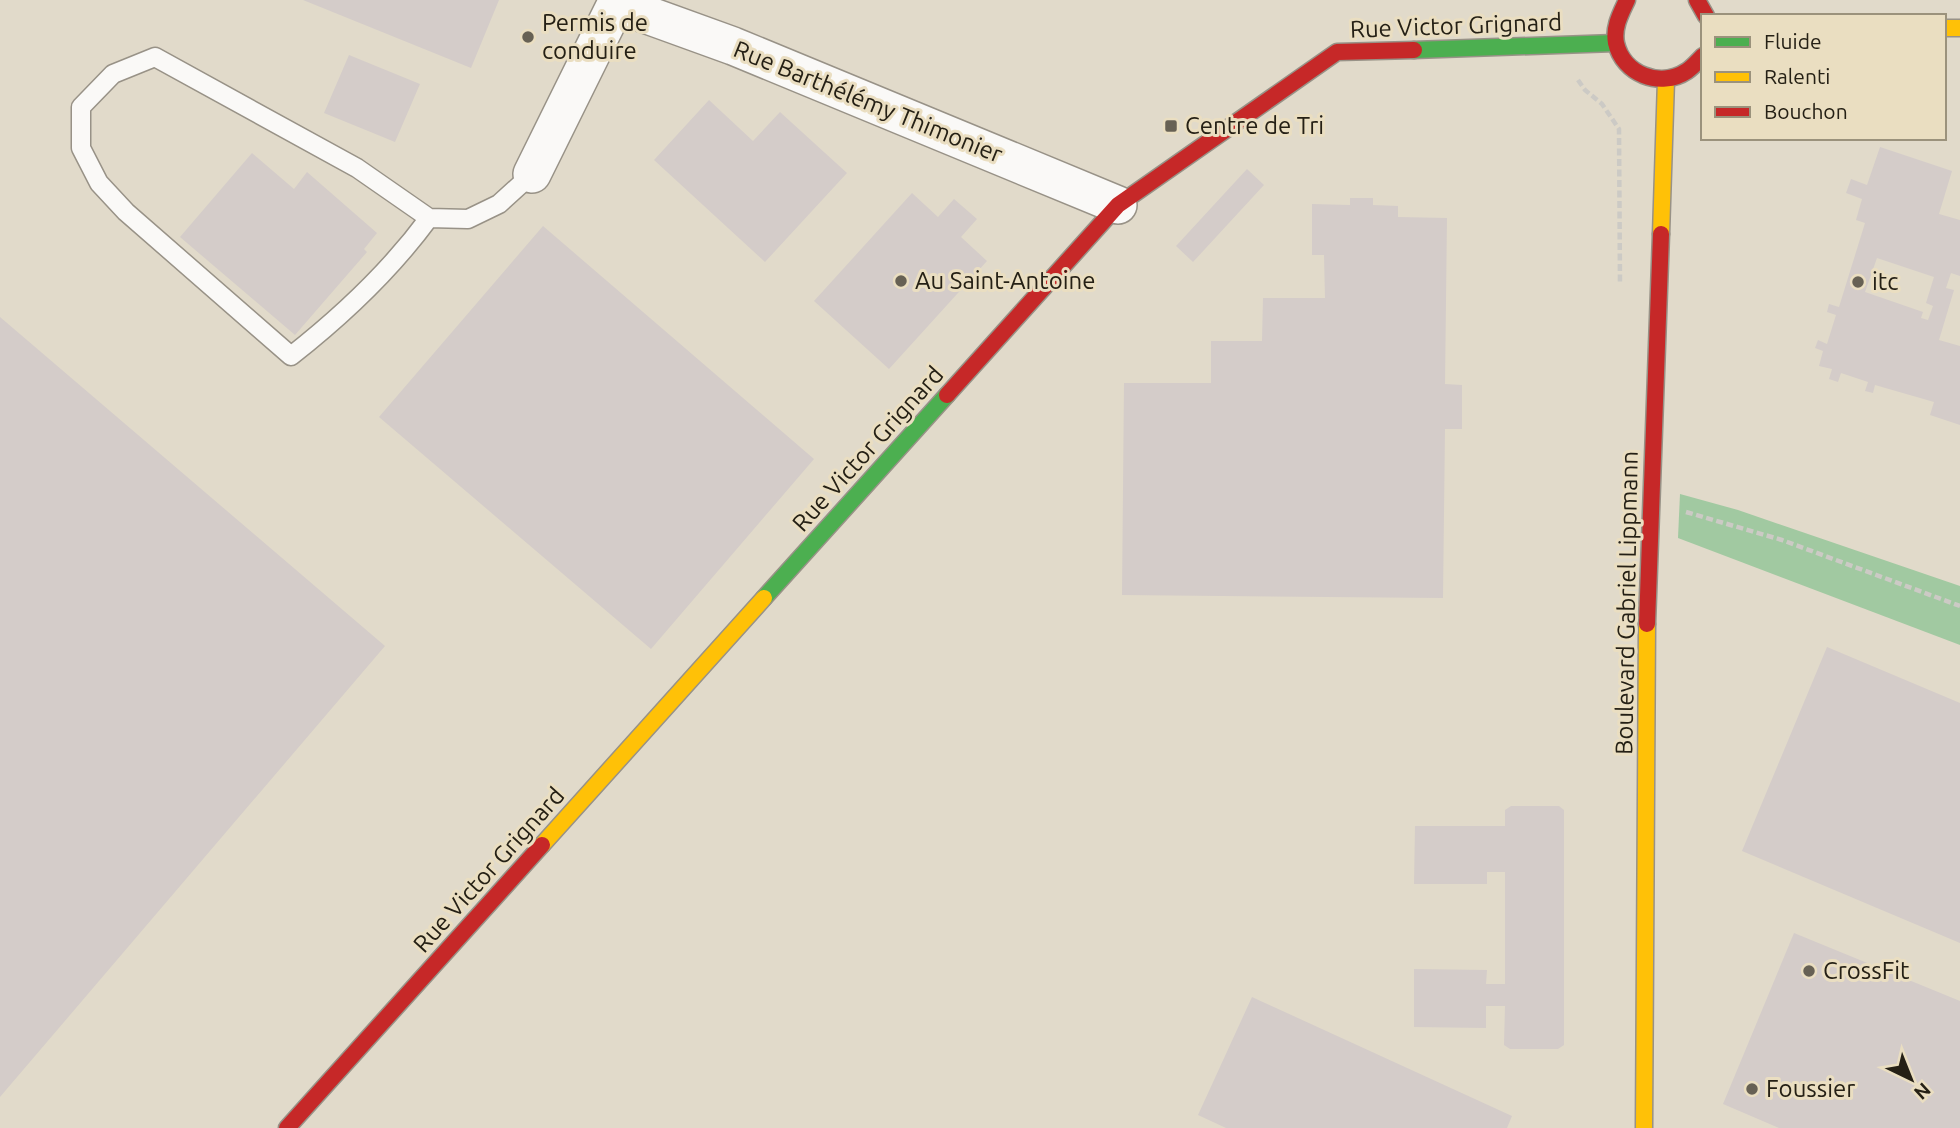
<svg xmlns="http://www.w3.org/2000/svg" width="1960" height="1128" viewBox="0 0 1960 1128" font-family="Ubuntu,sans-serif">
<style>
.forest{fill:#a1c9a1}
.building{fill:#d4ccc9;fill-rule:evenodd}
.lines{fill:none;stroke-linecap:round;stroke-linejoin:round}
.lane-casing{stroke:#989287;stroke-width:21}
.street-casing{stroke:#989287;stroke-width:40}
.fast-casing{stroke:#989287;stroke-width:19}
.slow-casing{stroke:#989287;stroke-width:19}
.jam-casing{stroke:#989287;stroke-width:19}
.path{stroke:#cccac5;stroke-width:4.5;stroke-dasharray:7 3.5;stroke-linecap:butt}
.lane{stroke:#faf9f7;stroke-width:18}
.street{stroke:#faf9f7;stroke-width:37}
.fast{stroke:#4caf50;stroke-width:16}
.slow{stroke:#ffc107;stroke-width:16}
.jam{stroke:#c62828;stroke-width:16}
.poi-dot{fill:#676154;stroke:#eadec1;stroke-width:2.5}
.labels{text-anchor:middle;stroke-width:6;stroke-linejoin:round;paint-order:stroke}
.poi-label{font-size:24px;fill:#252015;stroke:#eadec1;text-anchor:start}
.street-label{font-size:24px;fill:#252015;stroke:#eadec1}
</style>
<rect width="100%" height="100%" fill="#e1daca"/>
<!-- forest -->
<path class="forest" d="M1680,494l58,16 222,76v59l-282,-107z"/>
<!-- building -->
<path class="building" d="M303,0h196l-28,68z
M349,55l71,29 -25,58 -71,-29z
M709,100l44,41 27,-29 67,61 -82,89 -111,-102z
M1880,147l72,24 -13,43 21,6v56l-9,-3 -5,15 8,2 -15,50 21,6v79l-30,-10 4,-13 -59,-17 -2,8 -8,-2 3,-9 -27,-9 -3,9 -9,-3 3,-10 -13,-3 4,-15 -8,-3 3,-8 9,4 9,-29 -9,-3 2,-8 10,3 26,-84 -9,-3 6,-21 -16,-6 5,-14 16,6zM1877,258l57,19 -8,26 7,3 -5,14 -7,-2 2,-6 -58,-20z
M252,153l42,36 13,-17 70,61 -13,16 3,3 -72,83 -115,-98z
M1247,169l17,16 -71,77 -17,-16z
M912,193l26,24 16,-18 23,20 -16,18 26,24 -98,108 -75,-68z
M1350,198h23v7l25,1v11l49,1 -2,166 17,1v44h-17l-2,169 -321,-3 2,-212h87v-42h51l1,-43h62l-1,-43h-12v-51l38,1z
M543,226l271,233 -163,190 -272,-232z
M0,317l385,329 -385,451z
M1827,647l133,56v240l-218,-92z
M1511,806h48l5,4v235l-6,4h-48l-6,-4 1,-39h-19v22l-72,-1v-58l73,1 -1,14h19v-112h-18v12h-73l1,-58h90v-16z
M1794,933l166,68v127h-181l-56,-24z
M1252,997l260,119 -5,12h-281l-28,-13z"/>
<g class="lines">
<!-- lane casing -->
<g class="lane-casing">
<path id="lane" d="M429,218l-72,-50 -202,-111 -42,17 -32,33v41l18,35 27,29 165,144c51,-40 99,-85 138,-138l39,1 31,-15 33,-30"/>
</g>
<!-- street casing -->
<g class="street-casing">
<path id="street" d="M617,4l116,42 385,159
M532,174l86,-174"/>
</g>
<!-- fast casing -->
<g class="fast-casing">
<path id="fast" d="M1414,50l201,-7
M764,598l183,-203"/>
</g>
<!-- slow casing -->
<g class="slow-casing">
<path id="slow" d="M1944,28h16
M1661,234l5,-154
M542,845l222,-247
M1644,1128l3,-504"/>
</g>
<!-- jam casing -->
<g class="jam-casing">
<path id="jam" d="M1627,0c-6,13 -14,27 -11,43 7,31 44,46 71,28 6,-4 11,-10 16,-15
M1697,0l9,16
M947,395l171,-190 219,-153 77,-2
M1647,624l14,-390
M287,1128l255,-283"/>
</g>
<!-- path -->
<path class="path" d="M1578,80l7,10 17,14 17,25 1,155
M1686,512l96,28 178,66"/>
<!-- lane -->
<use href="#lane" class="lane"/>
<!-- street -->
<use href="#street" class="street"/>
<!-- fast -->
<use href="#fast" class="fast"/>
<!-- slow -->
<use href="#slow" class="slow"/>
<!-- jam -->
<use href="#jam" class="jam"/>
</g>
<!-- markers -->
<g class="poi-dot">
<circle cx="528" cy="37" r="7"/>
<rect x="1164" y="119" width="14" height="14" rx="3.5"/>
<circle cx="901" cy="281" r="7"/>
<circle cx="1858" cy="282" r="7"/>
<circle cx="1809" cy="971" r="7"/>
<circle cx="1752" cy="1089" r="7"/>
</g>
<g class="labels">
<!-- poi labels -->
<g class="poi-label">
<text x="542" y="31">Permis de<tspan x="542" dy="28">conduire</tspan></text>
<text x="1185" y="134">Centre de Tri</text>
<text x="915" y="289">Au Saint-Antoine</text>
<text x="1872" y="290">itc</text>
<text x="1823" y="979">CrossFit</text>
<text x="1766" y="1097">Foussier</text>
</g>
<!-- street labels -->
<g class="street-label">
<text transform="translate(1456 26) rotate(-2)" y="8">Rue Victor Grignard</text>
<text transform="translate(868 102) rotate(22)" y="8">Rue Barthélémy Thimonier</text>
<text transform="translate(868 449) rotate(-48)" y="8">Rue Victor Grignard</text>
<text transform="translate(1627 603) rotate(-89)" y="8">Boulevard Gabriel Lippmann</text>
<text transform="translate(489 870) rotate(-48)" y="8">Rue Victor Grignard</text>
</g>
</g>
<!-- legend -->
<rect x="1701" y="14" width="245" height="126" fill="#eadec1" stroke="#9b927c" stroke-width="2"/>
<rect x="1715" y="37" width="35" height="10" fill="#4caf50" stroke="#9b927c" stroke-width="2"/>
<text x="1764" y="49" font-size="21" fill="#252015">Fluide</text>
<rect x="1715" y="72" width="35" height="10" fill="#ffc107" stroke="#9b927c" stroke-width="2"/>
<text x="1764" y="84" font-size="21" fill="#252015">Ralenti</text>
<rect x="1715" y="107" width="35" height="10" fill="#c62828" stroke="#9b927c" stroke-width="2"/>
<text x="1764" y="119" font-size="21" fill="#252015">Bouchon</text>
<!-- north arrow -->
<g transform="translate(1911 1079) rotate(137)" stroke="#eadec1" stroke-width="5" paint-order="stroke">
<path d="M0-5L12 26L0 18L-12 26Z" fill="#252015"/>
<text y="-10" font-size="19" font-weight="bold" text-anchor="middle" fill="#252015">N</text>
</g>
</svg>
